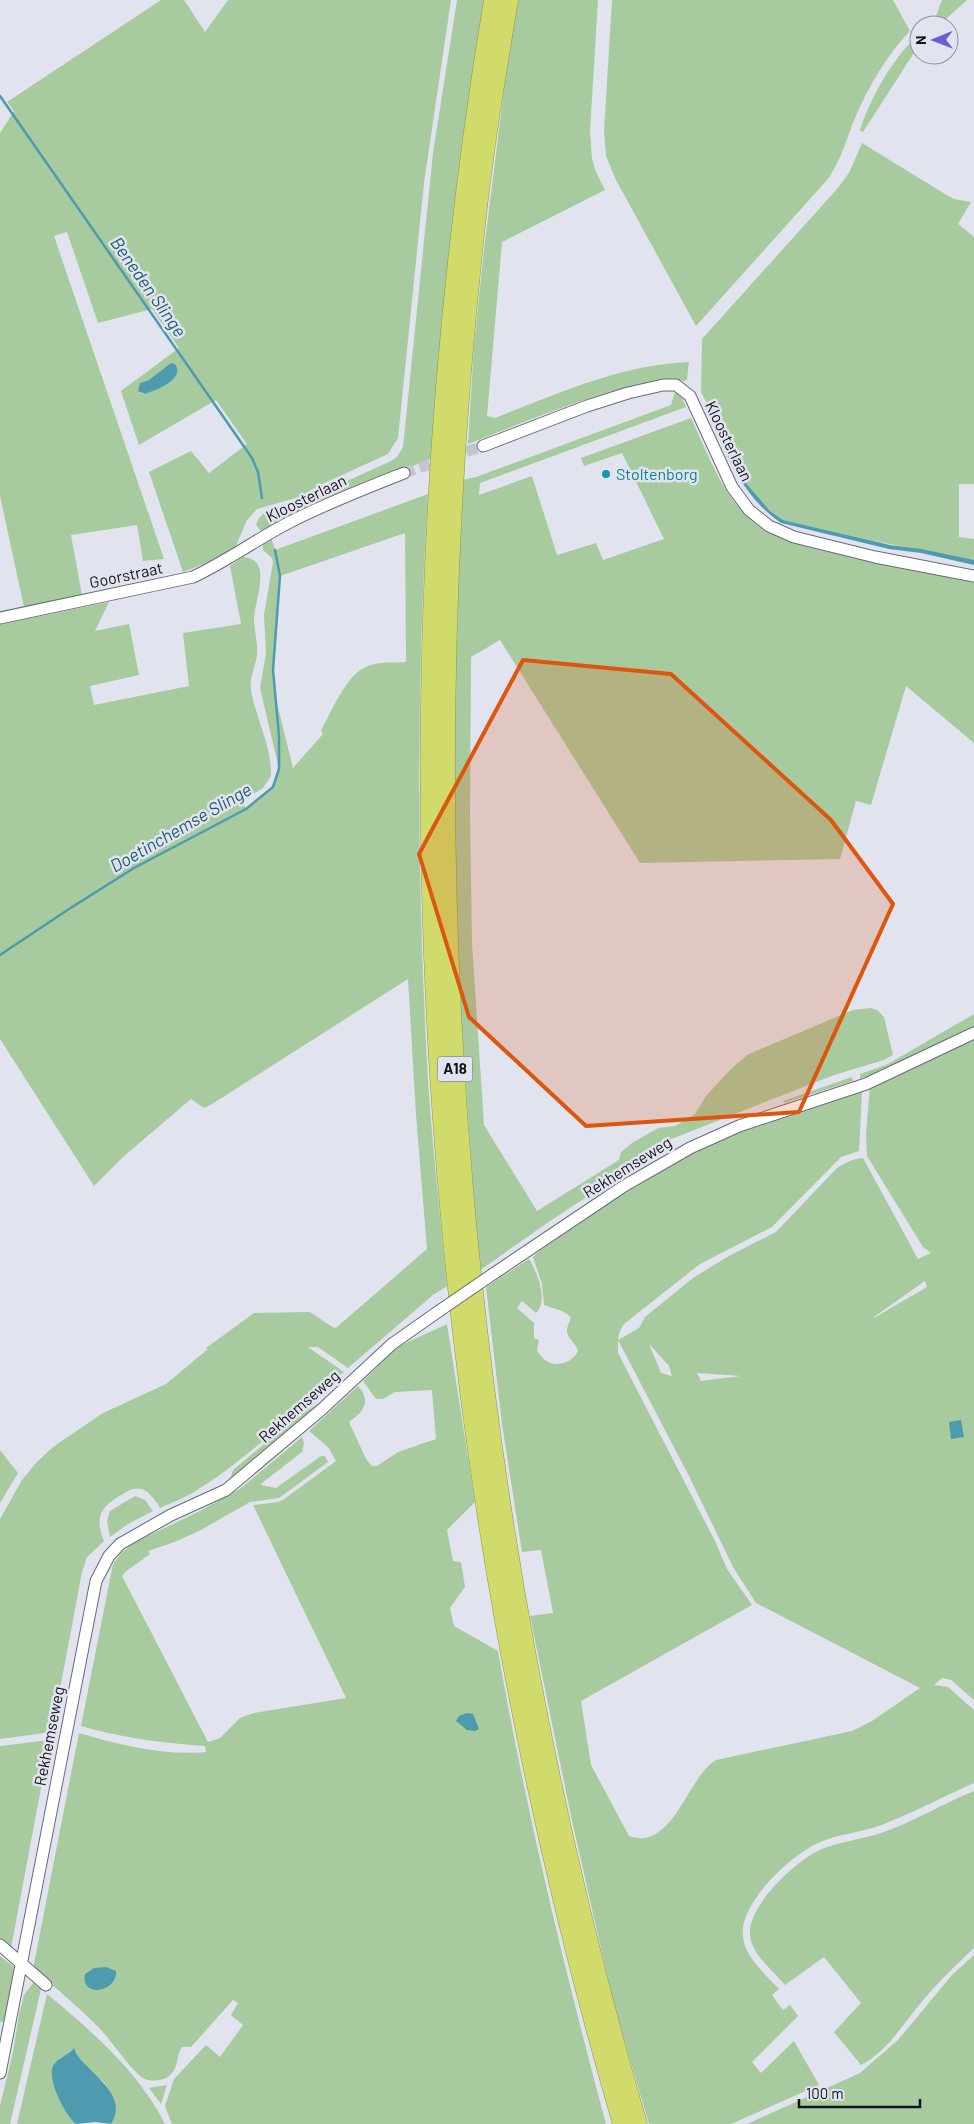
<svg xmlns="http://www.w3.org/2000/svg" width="974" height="2124" viewBox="0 0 974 2124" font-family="Barlow,sans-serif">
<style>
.green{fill:#a8ca9f;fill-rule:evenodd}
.water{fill:#4e9baf}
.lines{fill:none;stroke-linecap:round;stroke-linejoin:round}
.stream{stroke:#4e9baf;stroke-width:2.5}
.minor-tunnel{stroke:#c2c5cf;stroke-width:11;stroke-dasharray:11 5.5;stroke-linecap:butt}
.minor-casing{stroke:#686b74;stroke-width:13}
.highway-casing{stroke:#8e964e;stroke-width:19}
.minor{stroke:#fff;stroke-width:11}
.highway{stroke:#d0db6b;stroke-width:18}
.minor-bridge-casing{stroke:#686b74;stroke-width:13;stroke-linecap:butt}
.minor-bridge{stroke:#fff;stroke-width:11}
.marked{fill:#dd560d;fill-opacity:0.2;stroke:#dd560d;stroke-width:4;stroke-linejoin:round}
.culture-dot{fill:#0f9aa8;stroke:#e1e4ef;stroke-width:2}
.labels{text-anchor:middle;stroke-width:5;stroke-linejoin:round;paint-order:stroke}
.shield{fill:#e1e4ef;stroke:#525359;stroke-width:1}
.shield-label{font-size:15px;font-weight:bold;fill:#141519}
.street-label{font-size:16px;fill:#141519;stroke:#e1e4ef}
.culture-label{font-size:16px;fill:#0d838f;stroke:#e1e4ef;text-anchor:start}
.water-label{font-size:18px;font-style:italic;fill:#1d5c6b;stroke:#e1e4ef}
</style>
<rect width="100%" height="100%" fill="#e1e4ef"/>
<!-- green -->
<path class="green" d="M161,0h23l21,32 23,-32h223l-27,183 -26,255 -10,16 -70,32 -19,11 -42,12 -10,11 -12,28 -13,9 -39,15 -34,-100 42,-21 18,22 38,-29 -31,-44 -77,45 -18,-54 58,-43 -27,-39 -54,14 -31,-91 -13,4 110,323 -21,2 -6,-36 -66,10 11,60 -58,12 -24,-111v-363l14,-22 -7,-9zM149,380l17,4 -21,10 -4,-1 -1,-10z
M457,0h27c-25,152 -41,305 -53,459l-111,42 -59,30 -5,-6 3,-7 4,-4 40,-13 88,-40 6,-4 6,-10 30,-294z
M515,0h83l-8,131 2,28 4,13 9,18 -103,52 -15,174 8,2c64,-25 125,-53 194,-56l-2,18 -3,1c-42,-10 -171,46 -216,63l6,-100 10,-94z
M612,0h281l17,31c-23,24 -42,56 -55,87 -9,22 -14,43 -28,62l-131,146 -80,-146 -10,-24 -2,-25z
M942,0h25l-28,25h-10l6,-6z
M919,35v10l-56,87 -3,-2c10,-31 34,-75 59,-95z
M862,143l83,51 9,5 17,3 -13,22 16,13v247h-15v53l15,2v21l-105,-20 -86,-20 -13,-9 -30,-35 -31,-71 -1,1 -7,-14 1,-53 135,-150 12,-16z
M675,392l7,6 4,9 -206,76 -1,12 53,-19 25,79 39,-12 7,17 61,-21 -42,-86 -38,13 -3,-8 110,-40c33,72 43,111 128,132l155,30v163l-68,-57 -35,119 -15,-4 -16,58 -200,4 -140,-223 -29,17 -1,158 2,128 12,182 53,86 82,-51 2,-8 11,-9 26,-15 17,-2 20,-12 11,-18 25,-27 16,-14 9,-4 97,-41 18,-2 6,2 7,7 9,38 -9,5 -50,15 -165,65 -12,11 -107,70 -71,50 -21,-296 -4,-179 2,-173 6,-143 14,-3 195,-72z
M428,494c-12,189 -11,380 -1,569 4,74 13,149 20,223l-14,9 -85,73 -30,-21h-10l36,25c-50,39 -95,87 -150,120 -10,6 -23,11 -34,16 -4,-7 -11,-17 -19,-19 -7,-2 -13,2 -18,5 -22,12 -29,23 -19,47l-17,16 -5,15 -30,160 -52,7v-220l22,-39 14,-17 17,-16 50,-34 63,-29 42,-35 -2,-1 48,-35 56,-1 24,16 3,-1 90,-78 -11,-134 -8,-136 -196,125 -8,4 -13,-9 -68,58 -29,29 -94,-147v-415l109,-22 -14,29 34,-7 10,51 -49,11 4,19 95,-19 -6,-53 58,-9 -11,-58 13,-9c32,2 10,45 11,65 1,12 4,22 3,34 -2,12 -8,22 -6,34 5,29 21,57 20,86l-8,12 -21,13 4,7 27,-21 6,-18 -19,-81 6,-35 -2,-38 9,-53 -1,-4 -9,-8v-8l8,-5 4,13zM405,533l1,129c-13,1 -30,-1 -42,6 -18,8 -34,46 -43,63l2,3 -30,34 -19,-77 -1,-21 6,-91 1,-3z
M974,1014v14l-73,34c-15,3 -25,12 -41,17v-5l28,-10z
M974,1038v662l-23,-20 -9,-2 -8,7 14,2 26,23v73c-30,13 -59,29 -90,41 -21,9 -45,9 -66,19 -27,12 -80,61 -75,94 2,20 23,38 36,52l-7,6 11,15 7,-5 8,11 -46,46 9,11 33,-32 25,44 -88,39h-82l-36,-122 -42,-186 -41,-200 23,-3 -12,-63 -19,2 -20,-128 -16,-137 43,-28c8,13 20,41 7,54l-14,-12 -5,7 17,15v15l5,2 -2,10c2,3 4,7 8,10 10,8 28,3 33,-9 -2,-8 -12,-13 -11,-22 1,-5 3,-8 4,-12l-9,-6 -18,-6 -2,-21 -9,-27 5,-5 74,-51 83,-49 54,-24 113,-36 -3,59 -18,6 -69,70 -72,37 -76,60c-7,10 -6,17 -6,29l98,190 11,26 25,36 -171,96 10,64 38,71c44,16 58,-59 87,-76l136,-29 20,-10 48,-33 -164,-85 -23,-36 -44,-91 -71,-136 21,-12 6,-11 48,-39 34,-21 49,-25 60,-63c8,-6 16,-10 27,-11l55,101 13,-6 -8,-6 -56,-91 -1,-22 4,-49zM925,1281l2,6 -53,31v-1zM649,1344l20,22 3,10 -11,-3zM697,1373h1l43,3 -40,5z
M852,1077l1,4 -69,22 -1,-2z
M447,1324l28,178 -28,28 6,31 8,1 4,25 -15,21 4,18 44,25c28,160 66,317 108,473h-434l-7,-18 9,-27 32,-34 14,12 23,-32 -12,-10 7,-12 -5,-3 -42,47h-9c-7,10 -2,21 -14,30 -6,4 -19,5 -25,1 -11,-7 -31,-36 -41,-47 -21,-22 -45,-42 -69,-62l46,-236c41,12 85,23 127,19l-1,-6c-43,-3 -83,-8 -124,-20l32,-162 8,-11 14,-11 61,-29 44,-24 62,-52 2,6 -2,9 -40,31 -1,2 15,3 45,-32h4l3,6 -49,36 -29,4 -51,29 -27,12 -24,8 2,3 -25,18 -3,4 86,166 12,-4 20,-20 14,-5 92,-15 -93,-193 25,-3 5,-2 53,-39 -8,-14 -19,-16 49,-45c13,15 7,25 -9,36l17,37 6,7h5l21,-14 38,-13 -4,-49 -37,2 -12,7h-7l-13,-18 34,-34z
M332,1395l-102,84 3,-9 62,-52z
M0,1450l18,23 -18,30z
M135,1496l10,4 8,11 -25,13 -18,13 -3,-16 3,-10z
M50,1740l-39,208 -11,-9v-193z
M974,1791v157c-19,18 -38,36 -54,56 -19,22 -32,47 -59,61l-27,-33 27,-29 -37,-46 -39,28c-11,-14 -33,-30 -35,-49 -4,-29 47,-77 72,-87 20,-8 42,-10 62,-17 31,-11 60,-29 90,-41z
M974,1955v169h-227l113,-51 38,-33 54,-65z
M0,1956l14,11 -9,55h-5z
M33,1983l8,6 -31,135h-10v-18l13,-54 6,-38 5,-19z
M47,1994c44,36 92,78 118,130h-54l2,-3c0,-8 1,-19 -2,-27 -6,-19 -33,-26 -37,-45l-20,15 23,60h-60z
M167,2085l-6,19 -12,-16z"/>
<!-- water -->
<path class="water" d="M171,363l4,1c11,15 -19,26 -30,30l-7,-3 2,-8 9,-3z
M709,405l7,6 24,65 30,35 13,9 107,25 31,4 53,11v5l-53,-12 -32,-4 -108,-26c-40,-28 -58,-72 -73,-117z
M961,1420l3,17 -13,2 -2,-17z
M467,1713l6,1 6,15 -4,2 -8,-1 -11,-9 3,-5z
M106,1967l10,4c2,21 -36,28 -31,3l9,-6z
M74,2048c5,21 58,43 37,76l-16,-2 -19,2c-11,-9 -29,-44 -23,-58 4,-8 16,-11 21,-18z"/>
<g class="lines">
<!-- stream -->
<path class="stream" d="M0,96l252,362 6,14 4,26
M0,955l69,-46 65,-41 112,-59 27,-22 6,-18v-33l-6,-66 7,-94 -5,-26"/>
<!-- minor-tunnel -->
<path class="minor-tunnel" d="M404,473l79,-27"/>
<!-- minor casing -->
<g class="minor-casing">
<path id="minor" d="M483,446l104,-40 41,-13 35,-8h13l14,11 42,91 17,23 20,16 25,11 81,20 99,19
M0,618l193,-41c34,-16 64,-38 97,-55 37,-19 76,-34 114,-49
M493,1274l131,-88 66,-38 49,-22 127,-42 108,-51
M0,1945l46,40
M0,2073l96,-492 13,-25 11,-12 51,-29 55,-25 95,-80 71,-66 47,-33"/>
</g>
<!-- highway casing -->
<g class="highway-casing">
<path id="highway" d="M493,0c-117,702 -71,1441 129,2124
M509,0c-13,78 -26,156 -34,235 -69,634 -15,1277 163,1889"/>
</g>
<!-- minor -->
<use href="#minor" class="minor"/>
<!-- highway -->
<use href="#highway" class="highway"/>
<!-- minor-bridge casing -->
<g class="minor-bridge-casing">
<path id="minor-bridge" d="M439,1311l54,-37"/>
</g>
<!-- minor-bridge -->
<use href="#minor-bridge" class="minor-bridge"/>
</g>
<!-- marked area -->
<path class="marked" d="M523,660l148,14 160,146 62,84 -94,208 -213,14 -117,-109 -50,-163z"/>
<!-- markers -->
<circle class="culture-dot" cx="606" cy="474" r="5"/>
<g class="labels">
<!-- shield labels -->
<rect class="shield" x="437.5" y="1056.5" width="35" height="25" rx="4"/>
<g class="shield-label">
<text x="455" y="1074">A18</text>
</g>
<!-- street labels -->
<g class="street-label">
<text transform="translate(729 441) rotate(64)" y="6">Kloosterlaan</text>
<text transform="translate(306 498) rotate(-26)" y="6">Kloosterlaan</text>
<text transform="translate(126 575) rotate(-12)" y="6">Goorstraat</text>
<text transform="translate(627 1167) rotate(-32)" y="6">Rekhemseweg</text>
<text transform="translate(299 1406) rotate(-41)" y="6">Rekhemseweg</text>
<text transform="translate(49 1736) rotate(-79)" y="6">Rekhemseweg</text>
</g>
<!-- culture labels -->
<g class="culture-label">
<text x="616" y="480">Stoltenborg</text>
</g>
<!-- water labels -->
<g class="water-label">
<text transform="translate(148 287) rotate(55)" y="6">Beneden Slinge</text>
<text transform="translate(181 828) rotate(-30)" y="6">Doetinchemse Slinge</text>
</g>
</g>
<!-- north arrow -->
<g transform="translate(934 40) rotate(269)"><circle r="24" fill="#e1e4ef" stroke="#8f9199"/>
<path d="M0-4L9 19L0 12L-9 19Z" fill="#6c5dd7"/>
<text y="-8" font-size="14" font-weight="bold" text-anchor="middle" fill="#141519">N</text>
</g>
<!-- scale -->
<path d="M799 2099v8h121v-8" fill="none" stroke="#141519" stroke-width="2.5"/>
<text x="806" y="2099" font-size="15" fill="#141519" stroke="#e1e4ef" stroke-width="4" paint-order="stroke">100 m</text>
</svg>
